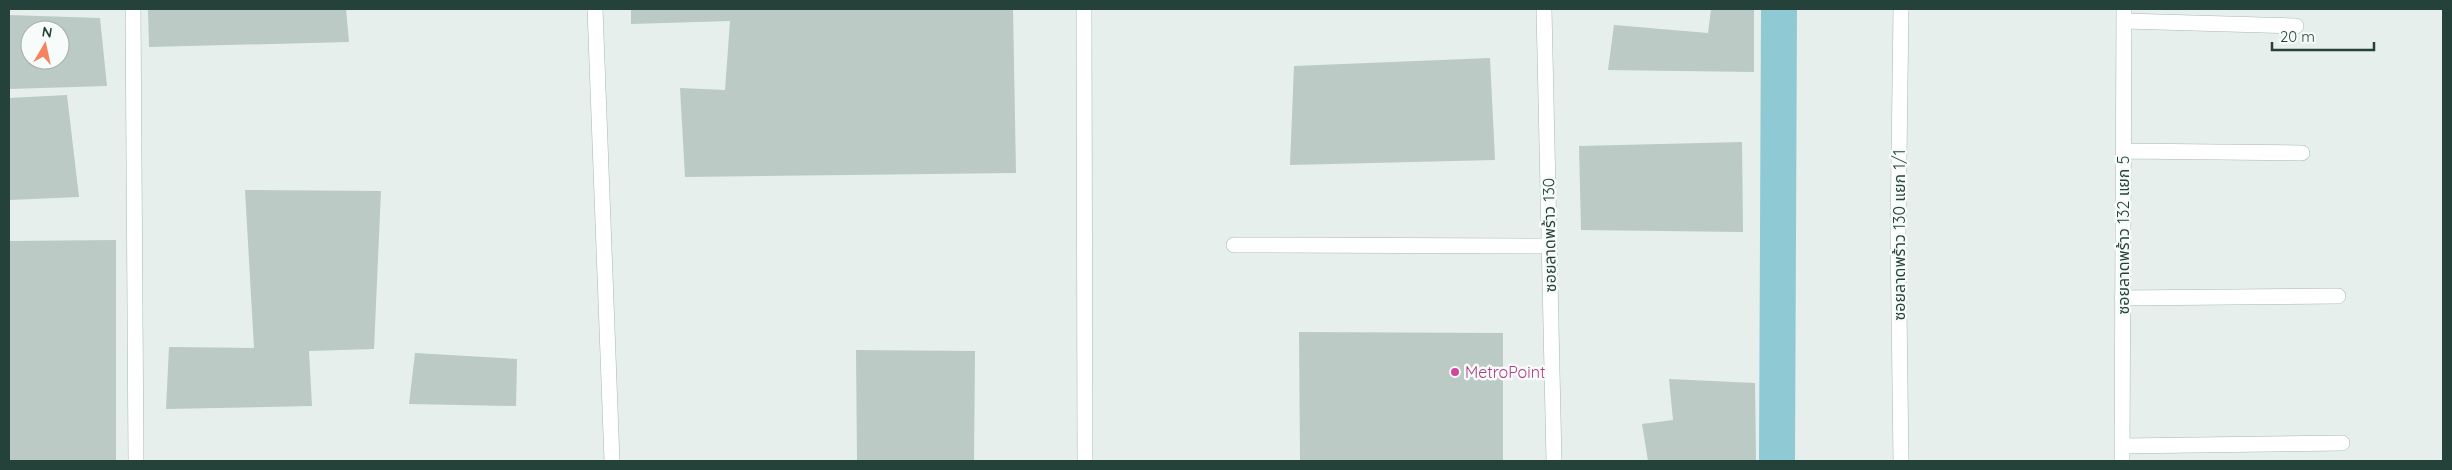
<svg xmlns="http://www.w3.org/2000/svg" width="2452" height="470" viewBox="0 0 2452 470" font-family="Quicksand,'Noto Sans Thai',sans-serif">
<style>
.lines{fill:none;stroke-linecap:round;stroke-linejoin:round}
.canal{stroke:#8ec9d4;stroke-width:36}
.building{fill:#bbcac4;fill-rule:evenodd}
.service-casing{stroke:#a8b8b2;stroke-width:16}
.minor-casing{stroke:#a8b8b2;stroke-width:16}
.service{stroke:#fff;stroke-width:15}
.minor{stroke:#fff;stroke-width:15}
.hotel-dot{fill:#d1479c;stroke:#f7fbf9;stroke-width:2}
.labels{text-anchor:middle;stroke-width:5;stroke-linejoin:round;paint-order:stroke}
.street-label{font-size:16px;fill:#24423a;stroke:#f7fbf9}
.hotel-label{font-size:16px;fill:#b23c85;stroke:#f7fbf9;text-anchor:start}
</style>
<rect width="100%" height="100%" fill="#e6efeb"/>
<g class="lines">
<!-- canal -->
<path class="canal" d="M1777,461l2,-452"/>
</g>
<!-- building -->
<path class="building" d="M148,9h198l3,33 -200,5z
M631,9h382l3,164 -331,4 -5,-89 45,2 5,-69 -99,3z
M1711,9h43v63l-146,-2 6,-45 94,8z
M9,15l91,3 7,68 -98,3zM30,30h30v30h-30z
M1490,58l5,102 -205,5 4,-99z
M67,95l12,102 -70,3v-102z
M1742,142l1,90 -162,-2 -2,-84z
M245,190l136,1 -7,158 -65,2 3,55 -146,3 3,-62 85,1z
M116,240v221h-107v-220z
M1299,332l204,1v128h-203z
M856,350l119,1 -1,110h-117z
M415,353l102,6 -1,47 -107,-2z
M1669,379l86,4 1,78h-108l-6,-37 31,-4z"/>
<g class="lines">
<!-- service casing -->
<g class="service-casing">
<path id="service" d="M1234,245l315,1"/>
</g>
<!-- minor casing -->
<g class="minor-casing">
<path id="minor" d="M133,9l3,452
M595,9l17,452
M1084,9l1,452
M1544,9l10,452
M1901,9l-3,224 3,228
M2124,21l172,5
M2124,151l178,2
M2122,298l216,-2
M2122,446l220,-3
M2122,461l2,-452"/>
</g>
<!-- service -->
<use href="#service" class="service"/>
<!-- minor -->
<use href="#minor" class="minor"/>
</g>
<!-- markers -->
<circle class="hotel-dot" cx="1455" cy="372" r="5"/>
<g class="labels">
<!-- street labels -->
<g class="street-label">
<text transform="translate(1549 235) rotate(-91)" y="6">ซอยลาดพร้าว 130</text>
<text transform="translate(1899 235) rotate(-90)" y="6">ซอยลาดพร้าว 130 แยก 1/1</text>
<text transform="translate(2123 235) rotate(-90)" y="6">ซอยลาดพร้าว 132 แยก 5</text>
</g>
<!-- hotel labels -->
<g class="hotel-label">
<text x="1465" y="378">MetroPoint</text>
</g>
</g>
<!-- border -->
<rect width="2452" height="470" fill="none" stroke="#24423a" stroke-width="20"/>
<!-- north arrow -->
<g transform="translate(45 45) rotate(9)"><circle r="24" fill="#f7fbf9" stroke="#a3b1ad"/>
<path d="M0-4L9 19L0 12L-9 19Z" fill="#f4845f"/>
<text y="-8" font-size="14" font-weight="bold" text-anchor="middle" fill="#24423a">N</text>
</g>
<!-- scale -->
<path d="M2272 42v8h102v-8" fill="none" stroke="#24423a" stroke-width="2.5"/>
<text x="2280" y="42" font-size="15" fill="#24423a" stroke="#f7fbf9" stroke-width="4" paint-order="stroke">20 m</text>
</svg>
